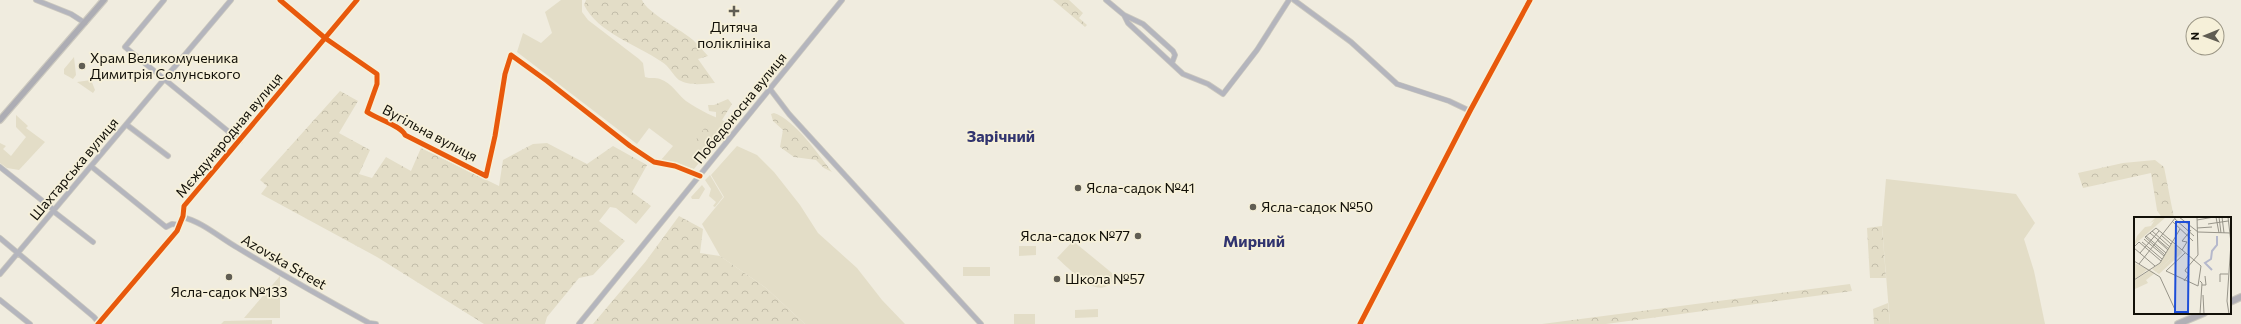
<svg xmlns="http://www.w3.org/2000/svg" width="2241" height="324" viewBox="0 0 2241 324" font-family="Commissioner,sans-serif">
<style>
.green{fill:#e3ddc7}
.forest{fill:url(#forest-crowns)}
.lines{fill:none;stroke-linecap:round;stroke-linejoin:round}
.minor-casing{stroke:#cbc8be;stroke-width:6}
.major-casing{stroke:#cbc8be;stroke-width:8}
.highway-casing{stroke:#cbc8be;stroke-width:8}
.minor{stroke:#b4b5bd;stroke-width:4.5}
.major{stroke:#adadb4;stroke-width:5.5}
.highway{stroke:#b1b0b6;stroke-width:6}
.cycleway-casing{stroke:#f6f0d9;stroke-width:8}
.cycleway{stroke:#e8590c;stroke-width:5}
.poi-dot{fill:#605d53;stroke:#f6f0d9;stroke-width:1.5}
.labels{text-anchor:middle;stroke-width:3.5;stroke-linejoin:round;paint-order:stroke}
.poi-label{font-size:14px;fill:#121008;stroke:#f6f0d9;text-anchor:start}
.street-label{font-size:14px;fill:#121008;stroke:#f6f0d9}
.quarter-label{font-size:16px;font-weight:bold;fill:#31346f;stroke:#f6f0d9}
.inset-river{fill:none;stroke:#b5b8cc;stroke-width:2}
.inset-road{fill:none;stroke:#979489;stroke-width:1}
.view{fill:#1d4ed8;fill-opacity:0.15;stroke:#1d4ed8;stroke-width:2}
.inset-edge{fill:none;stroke:#121008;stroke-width:2}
</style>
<defs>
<pattern id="forest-crowns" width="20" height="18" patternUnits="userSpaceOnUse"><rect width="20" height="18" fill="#e3ddc7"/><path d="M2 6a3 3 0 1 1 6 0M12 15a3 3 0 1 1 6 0" fill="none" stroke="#c2bda9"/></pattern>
</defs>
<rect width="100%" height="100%" fill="#f0ecdf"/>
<!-- green -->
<path class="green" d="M561,0h21v12l6,8 51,39 4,4 2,14c5,2 11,0 15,2 13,5 17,15 26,22 14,10 29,16 45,23l-37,45 -33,-9 12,-14 -24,-18 -12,16 -120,-92 6,-19 18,10 11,-10 -7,-21z
M74,57l2,18 -3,4 -9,-5v-5z
M91,80l4,10 -2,3 -16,-11z
M16,115l12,11 -2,2 19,14 -26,28 -12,-2 -7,-5v-20l6,3 -3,3 8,7 15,-19 -10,-10z
M737,146l20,9 17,17 26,33 18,28 39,35 25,32 23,24h-100l-39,-36 -46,-32 -18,-32 22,-27 -13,-22z
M710,175l13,22 -8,10 -2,-1 3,-4 -7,-6 2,-7 -6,-9z
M1886,179l130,15 19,29 -11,16 10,32 11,53h-155l-8,-98z
M702,185l3,4 -6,10h-7l-1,-2z
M1073,241l39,32c1,5 0,11 -5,13 -15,9 -39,-19 -50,-28z
M1019,246h17v9l-17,1z
M963,267h27v9h-27z
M280,276v42h-36z
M1098,309v8l-23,1v-8z
M1014,314h21v10h-21z
M272,320v4h-51l3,-3z"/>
<!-- forest -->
<path class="forest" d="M586,0h56c5,13 40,30 51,40 6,5 10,11 15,16l-10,3 17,24c-11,1 -26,3 -36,-3 -6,-5 -10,-14 -17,-18 -26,-18 -64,-29 -78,-57z
M1053,0h16l14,13 -4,5 8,7 -2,2z
M340,91l18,10 -19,32 31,17 -11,24 13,4 14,-21 25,14 10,-23 78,38 4,-26 30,-16 14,-1 40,21 26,-18 34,19 -15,27 19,14 -15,18 -20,-16 -6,-1 -11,14 26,20 -32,34 -14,3 -32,39 -2,7h-61l-107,-67 -116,-63 6,-8 -7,-6z
M728,99l4,5 -10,16h-6v-8l-7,-1 -1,-6h6z
M774,113c21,7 44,41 58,59l-8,-4 -8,-8 -22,-3 -14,-10 3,-17 -10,-9 -2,-7z
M706,126h7c-4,12 -13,22 -23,28l-1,-5z
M2155,160l9,7 10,51h-12l-5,-8 -6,-37 -68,15 -5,-15 45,-10z
M679,216l24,13 -3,24 20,3 46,32 39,36h-212l53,-63z
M1882,226l4,52h-16l-3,-50z
M1850,284l2,7 -246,33h-64z
M1888,303l2,21h-16l-1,-15z"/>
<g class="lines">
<!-- minor casing -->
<g class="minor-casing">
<path id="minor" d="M36,0l35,14 14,9
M164,0l-39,47 115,94
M280,0l45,38 52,36v10l-10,28c10,7 35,14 38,23l81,41 9,-40 10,-62 6,-19 36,26 83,65 24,16 21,4 25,10
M1106,0l18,15 19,9 30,27 2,4 -3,8
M1294,0l57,42 46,42 52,17 21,10
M1124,15l4,8 55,51 25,10 15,10 34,-44 32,-50
M770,89l19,25 192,210
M127,125l41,31
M0,167l54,43
M92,167l74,60 6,-3 8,1
M53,211l40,31
M182,217c21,5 38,21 56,31 43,26 87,51 131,75l7,1
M0,238l94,79 5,6
M0,274l231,-274
M0,300l30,24
M98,324l79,-93 6,-15 1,-10 173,-206
M579,324l263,-324
M1360,324l110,-213 60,-111"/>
</g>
<!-- major casing -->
<g class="major-casing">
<path id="major" d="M0,120l104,-120"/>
</g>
<!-- highway casing -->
<g class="highway-casing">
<path id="highway" d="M2230,302l11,-5
M2178,324l26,-11"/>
</g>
<!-- minor -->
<use href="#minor" class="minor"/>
<!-- major -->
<use href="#major" class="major"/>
<!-- highway -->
<use href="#highway" class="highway"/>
<!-- cycleway casing -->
<g class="cycleway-casing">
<path id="cycleway" d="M280,0l45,38 52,36v10l-10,28c10,7 35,14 38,23l81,41 9,-40 10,-62 6,-19 36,26 83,65 24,16 21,4 25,10
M98,324l79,-93 6,-15 1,-10 173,-206
M1360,324l110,-213 60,-111"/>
</g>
<!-- cycleway -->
<use href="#cycleway" class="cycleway"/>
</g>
<!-- markers -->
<g class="poi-dot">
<path d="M732 5h4v4h4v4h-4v4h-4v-4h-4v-4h4z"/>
<circle cx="82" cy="66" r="4"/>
<circle cx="1078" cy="188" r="4"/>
<circle cx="1253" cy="207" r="4"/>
<circle cx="1138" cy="236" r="4"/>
<circle cx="229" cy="277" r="4"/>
<circle cx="1057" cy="279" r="4"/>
</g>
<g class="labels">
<!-- poi labels -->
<g class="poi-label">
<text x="734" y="32" text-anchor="middle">Дитяча<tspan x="734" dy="16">поліклініка</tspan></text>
<text x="90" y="63">Храм Великомученика<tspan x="90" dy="16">Димитрія Солунського</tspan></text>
<text x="1086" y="193">Ясла-садок №41</text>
<text x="1261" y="212">Ясла-садок №50</text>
<text x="1130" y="241" text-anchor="end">Ясла-садок №77</text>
<text x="1065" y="284">Школа №57</text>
<text x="229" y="297" text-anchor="middle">Ясла-садок №133</text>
</g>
<!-- street labels -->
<g class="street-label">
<text transform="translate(740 108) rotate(-51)" y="5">Победоносна вулиця</text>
<text transform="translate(430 133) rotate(28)" y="5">Вугільна вулиця</text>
<text transform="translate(229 135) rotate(-50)" y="5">Мєждународная вулиця</text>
<text transform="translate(74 169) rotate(-50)" y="5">Шахтарська вулиця</text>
<text transform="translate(284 262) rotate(30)" y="5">Azovska Street</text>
</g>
<!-- quarter labels -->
<g class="quarter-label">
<text x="1001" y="142">Зарічний</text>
<text x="1254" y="247">Мирний</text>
</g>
</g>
<!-- overview -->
<g transform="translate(2134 217)">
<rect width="97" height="97" fill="#f0ecdf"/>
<path d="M47,32l1,4 -23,21 -3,-2z" fill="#e3ddc7"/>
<path d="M22,0h10l-32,28 3,-9 8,-9 6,-1 3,-5 -4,2zM38,26l8,7 -24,22 -4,-3 8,-6zM16,53l5,3 -9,7 2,3 -13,6 -1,-8z" fill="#e3ddc7"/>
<path d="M0,46l14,6 -14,11z" fill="#e3ddc7"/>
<path class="inset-river" d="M78,53l-7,-7 6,-4 1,-8 5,-6v-9"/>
<path class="inset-road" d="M45,0l19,15 33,1M82,0l3,16M85,0l2,16M88,0l2,16M94,0l3,26 -4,58 2,13M41,2l19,17M63,3l17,-3M38,4l21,20M74,7l20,-3M63,11l15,-1M18,14l18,16M16,16l19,16M27,18l10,9M12,19l20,17M10,22l20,17M23,23l11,10M8,25l20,17M0,30l5,-5 22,19M0,31l21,18M48,33l5,-8 -5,-1 9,-11M6,36l19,-22M31,38l-20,-18 11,-9 38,32 7,6 -3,20 -32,-15 19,-18M0,44l26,16 17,37M5,47l37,-47M52,52l12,-14 -1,-38M0,63l26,-17 20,-34M50,64l5,-7 -4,-3 1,-2M66,64l2,2 -2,31M86,65v-8h8M68,68h4l-1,-9M69,78l1,19"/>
<path class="view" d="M42,5h13l-1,90h-13z"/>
<rect width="97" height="97" class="inset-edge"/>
</g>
<!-- north arrow -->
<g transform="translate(2205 36) rotate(269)"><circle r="19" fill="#f6f0d9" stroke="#9b9685"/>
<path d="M0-3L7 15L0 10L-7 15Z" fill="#605d53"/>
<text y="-6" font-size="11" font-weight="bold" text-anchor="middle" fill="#121008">N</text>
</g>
</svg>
